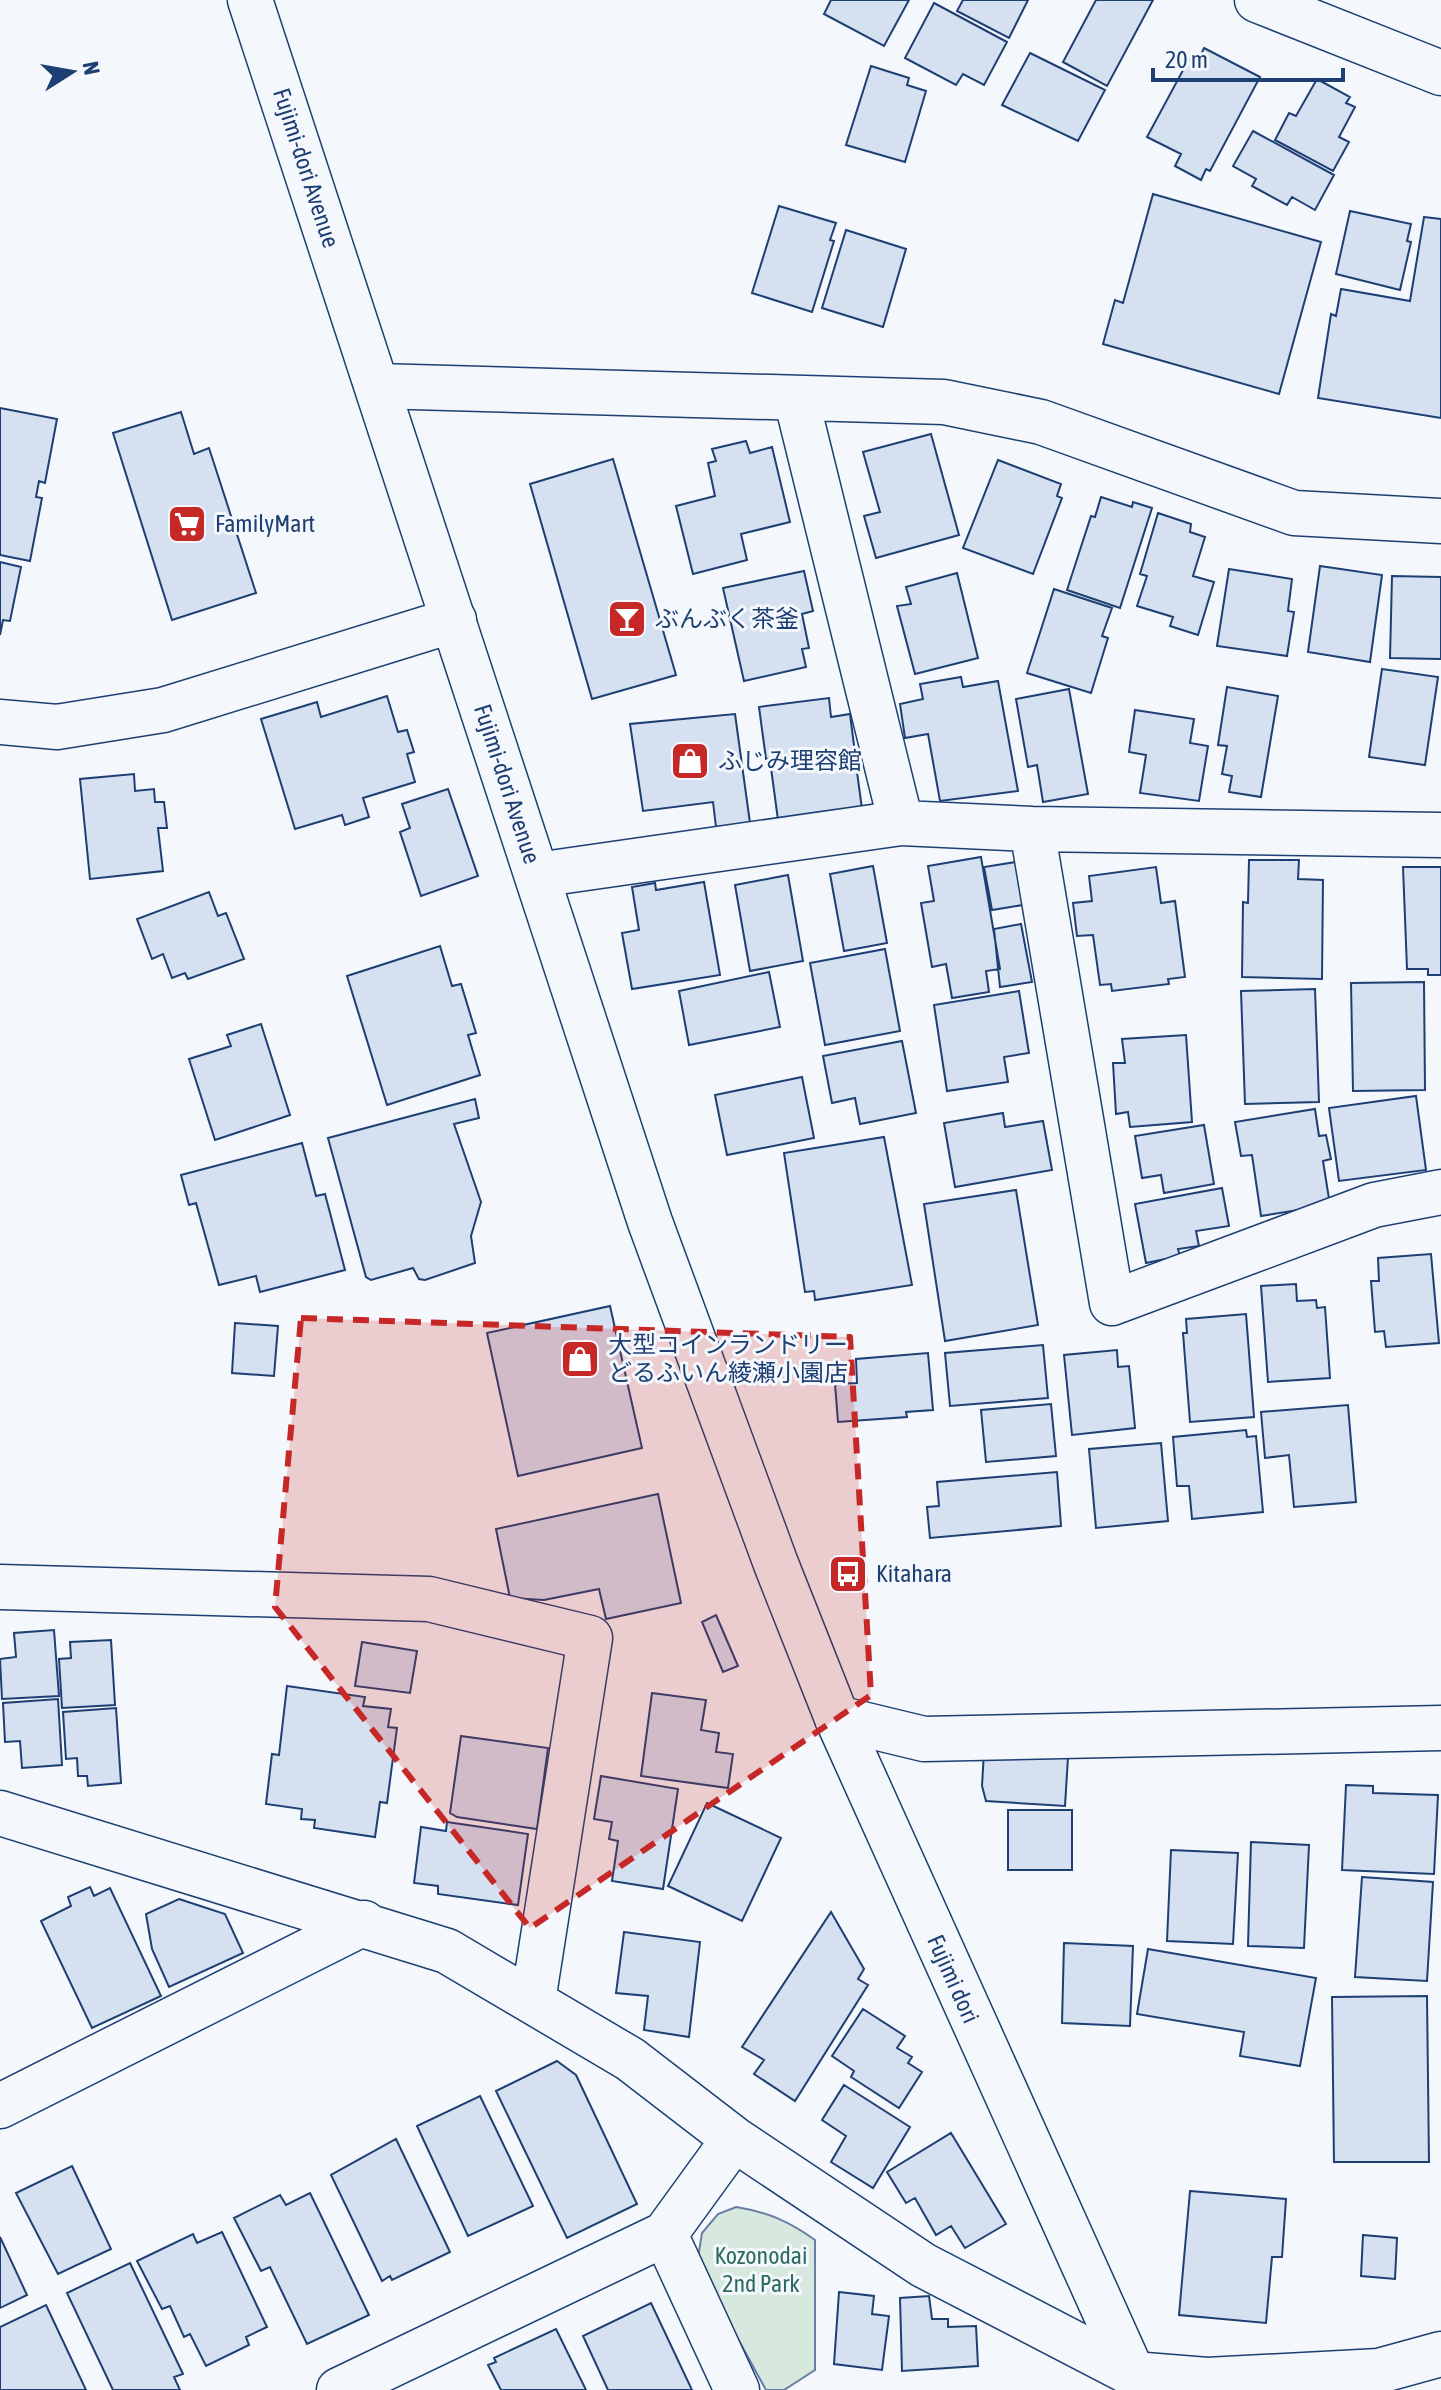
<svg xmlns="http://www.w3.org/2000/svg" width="1441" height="2390" viewBox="0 0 1441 2390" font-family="'Asap Condensed','Noto Sans JP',sans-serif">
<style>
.green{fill:#d7e8df;stroke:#687fa3;stroke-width:2}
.building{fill:#d5e0f0;stroke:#1d3f73;stroke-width:2}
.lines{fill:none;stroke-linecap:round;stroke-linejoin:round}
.minor-casing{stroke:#1d3f73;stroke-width:47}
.major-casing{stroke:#1d3f73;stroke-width:47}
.minor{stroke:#f4f7fb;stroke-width:44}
.major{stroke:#f4f7fb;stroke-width:44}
.marked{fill:#c62828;fill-opacity:0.2;stroke:#c62828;stroke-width:6;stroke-dasharray:16 10;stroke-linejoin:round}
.labels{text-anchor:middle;stroke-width:6;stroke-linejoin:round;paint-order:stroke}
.street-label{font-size:24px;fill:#1d3f73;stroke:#f4f7fb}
.poi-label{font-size:24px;fill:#1d3f73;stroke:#f4f7fb;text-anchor:start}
.park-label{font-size:24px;fill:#2c6c60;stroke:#f4f7fb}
</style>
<rect width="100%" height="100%" fill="#f4f7fb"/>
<!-- green -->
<path class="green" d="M736,2207c32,5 54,15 79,33v130l-31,20h-18l-69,-126 5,-31 16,-19z"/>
<!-- building -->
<path class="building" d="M831,0h78l-25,46 -60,-32z
M963,0h65l-19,38 -52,-27z
M1096,0h57l-46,86 -44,-24z
M934,3l73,39 -23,43 -21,-11 -7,11 -51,-27z
M1204,48l56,29 -50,94 -4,-2 -5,11 -26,-14 6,-12 -34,-17 42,-78 8,4z
M1030,53l75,37 -27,51 -76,-36z
M871,66l38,12 -2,7 19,6 -21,71 -59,-17z
M1317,79l33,18 -4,6 9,4 -16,30 10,5 -16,29 -58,-31 14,-27 7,3z
M1253,131l81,44 -19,35 -23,-13 -5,8 -35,-19 4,-7 -23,-13z
M1153,194l168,48 -42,152 -176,-50 12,-44 8,3z
M779,206l57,17 -6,17 4,1 -22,71 -60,-19z
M1350,211l61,13 -4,17 4,1 -11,48 -64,-16z
M1424,217l17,2v199l-123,-20 13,-84 5,2 5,-27 69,12z
M846,230l60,19 -23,78 -61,-19z
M0,408l57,11 -12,64 -6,-2 -3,16 6,1 -12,63 -30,-6z
M181,412l13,42 15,-6 47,145 -84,27 -59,-187z
M931,434l28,101 -83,23 -12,-42 16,-4 -17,-60z
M746,441l4,12 22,-6 18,75 -49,12 6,26 -54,14 -17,-68 39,-10 -7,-33 8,-2 -4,-12z
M613,459l63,216 -84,24 -62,-215z
M998,460l63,24 -4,12 5,2 -29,76 -70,-26z
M1101,497l31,10 1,-5 19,6 -32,100 -53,-18 24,-74 4,1z
M1158,513l33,11 -1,8 15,5 -12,39 21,6 -16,53 -28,-9 3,-9 -36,-11 10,-30 -7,-2z
M0,562l21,5 -11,54 -7,-1 -3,15z
M1320,566l62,9 -12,87 -62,-10z
M1229,569l63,10 -4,32 6,1 -7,44 -70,-10z
M804,571l9,40 -11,3 7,34 -7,1 4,18 -62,14 -21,-93z
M957,573l21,85 -63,16 -18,-68 14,-2 -5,-17z
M1392,576l49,1v82l-51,-1z
M1054,589l58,19 -10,28 6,2 -17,55 -64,-20z
M1382,669l56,8 -13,88 -56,-8z
M961,677l2,10 35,-6 20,110 -78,10 -12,-67 -23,4 -5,-34 23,-5 -3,-15z
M1227,687l51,9 -17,101 -32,-5 3,-16 -10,-2 5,-28 -9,-1z
M1069,689l19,105 -45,8 -6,-37 -9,2 -12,-68z
M387,696l11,36 9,-2 7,22 -7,2 8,28 -52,16 6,19 -24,8 -3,-10 -47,14 -34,-110 56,-17 4,15z
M829,698l2,19 19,-3 5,39 -65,8v-4l-24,2 -7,-52z
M1135,710l59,9 -4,24 18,3 -9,55 -59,-8 6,-38 -17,-3z
M735,714l15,109 -34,4 -3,-25 -70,9 -13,-87z
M855,757l7,52 -84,11 -7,-52z
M134,774l1,17 19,-2 1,13h9l3,26h-9l5,43 -73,8 -10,-100z
M448,789l30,87 -57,20 -21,-64 10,-4 -8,-24z
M981,857l19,112 -14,2 3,21 -37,6 -6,-34 -14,3 -11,-64 13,-2 -6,-35z
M1249,860h50l-1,19 25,1 -1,99 -80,-2 1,-75 5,1z
M1016,862l7,43 -31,5 -8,-43z
M873,866l14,77 -43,8 -14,-77z
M1156,867l5,36 14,-2 10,76 -17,2 1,5 -57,7 -1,-7 -11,1 -7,-50 -16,1 -4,-33 19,-2 -3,-25z
M1403,867h38v108h-13v-6h-21z
M788,875l15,86 -53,10 -15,-86z
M704,882l16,93 -88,14 -10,-56 17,-3 -7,-43 23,-4 1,7z
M209,892l9,24 8,-3 18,46 -56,20 -3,-6 -13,5 -9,-24 -11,5 -15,-40z
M1021,924l11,58 -32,5 -6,-58z
M440,946l12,40 9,-2 15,49 -8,2 12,40 -93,30 -40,-129z
M885,949l15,82 -75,14 -15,-82z
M769,972l11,55 -91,18 -10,-54z
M1424,982l1,108 -72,1 -2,-108z
M1315,989l4,113 -74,2 -4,-113z
M1019,991l10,62 -25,4 4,25 -61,9 -13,-86z
M261,1024l29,91 -75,25 -26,-81 42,-13 -4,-11z
M1186,1035l6,87 -62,5 -2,-15 -12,2 -3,-51h12l-3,-24z
M902,1041l14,72 -56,11 -5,-26 -23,5 -9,-47z
M802,1077l12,61 -87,17 -12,-60z
M1416,1096l10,74 -87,11 -10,-73z
M475,1099l4,19 -25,6 27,78 -10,34 4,27 -50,17 -6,-1 -6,-11 -42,12 -5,-3 -38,-139z
M1315,1109l4,27 7,-1 5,24 -8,2 7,44 -69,11 -9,-61 -11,1 -6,-34z
M1003,1113l2,14 38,-6 9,49 -97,17 -11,-64z
M1204,1125l10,59 -50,9 -3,-18 -19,3 -7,-42z
M884,1137l28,148 -97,15 -1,-9 -9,1 -21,-139z
M302,1143l14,53 9,-2 20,76 -85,22 -4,-16 -37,9 -23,-82 -7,2 -8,-30z
M1222,1188l7,38 -33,5 3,15 -21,3 2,7 -34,7 -11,-59z
M1016,1190l22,135 -93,16 -21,-137z
M1431,1254l8,89 -53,4 -2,-16 -9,1 -4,-51h8l-1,-23z
M1296,1284l1,17 19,-1 1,8 8,-1 5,71 -62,4 -7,-96z
M610,1306l32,142 -124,28 -31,-143z
M1246,1314l8,103 -64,5 -7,-89h4l-1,-14z
M235,1323l43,3 -4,50 -42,-3z
M1043,1345l5,53 -98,8 -5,-53z
M1117,1350l1,17 11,-1 6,62 -63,7 -8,-80z
M928,1353l5,57 -27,2 1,5 -69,5 -3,-38 22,-1 -1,-24z
M1051,1404l5,52 -70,6 -5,-52z
M1348,1405l8,97 -62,5 -5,-52 -24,3 -4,-46z
M1246,1430l1,7 9,-1 7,76 -71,7 -3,-33h-12l-4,-49z
M1161,1443l7,78 -72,7 -7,-79z
M1057,1472l4,54 -131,12 -3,-31 12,-1 -2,-24z
M658,1494l23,109 -75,16 -7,-30 -55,11 -34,-2 -14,-69z
M716,1615l22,51 -15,6 -21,-50z
M54,1630l5,66 -57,3 -2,-40 16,-2 -2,-24z
M111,1640l4,65 -53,3 -3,-49 12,-1 -1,-16z
M362,1642l55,9 -7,42 -55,-7z
M287,1686l78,11 -2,9 28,3 -3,18 9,1 -10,75 -7,-1 -5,35 -61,-9 1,-8 -14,-1 1,-10 -36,-5 6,-50 7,1z
M652,1693l54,7 -5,30 18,3 -3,19 17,2 -5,34 -87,-12z
M58,1699l4,66 -40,3 -2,-27 -15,1 -2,-39z
M116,1708l5,75 -33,3 -1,-10h-9l-1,-18 -11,1 -3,-47z
M461,1736l87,12 -11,81 -80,-12 -7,-4z
M984,1751l84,6 -3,49 -79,-5 -4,-15z
M601,1776l77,13 -15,100 -51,-8 6,-40 -9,-2 3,-17 -18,-3z
M1346,1785l27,1v7l65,2 -4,79 -92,-4z
M707,1803l74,35 -39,83 -74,-35z
M1008,1810h64v60h-64z
M447,1822l81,12 -10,71 -80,-11v-8l-24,-3 7,-56 25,4z
M1251,1842l58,3 -5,103 -56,-2z
M1171,1850l67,3 -5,91 -66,-3z
M1362,1877l71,5 -6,99 -72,-4z
M90,1887l4,9 16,-8 51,108 -69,32 -51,-107 30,-15 -3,-9z
M179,1899l46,15 18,39 -74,34 -17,-38 -6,-35z
M831,1912l33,57 -6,10 10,6 -73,116 -41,-27 10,-14 -22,-13z
M624,1932l76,10 -11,95 -45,-7 4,-34 -32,-3z
M1064,1943l69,3 -3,80 -68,-3z
M1148,1949l168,29 -16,88 -60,-10 4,-24 -107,-18z
M1427,1996l2,166h-95l-2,-165z
M863,2009l42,27 -8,12 15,9 -4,6 14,9 -23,36 -48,-31 3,-6 -22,-15z
M557,2061l19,14 61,129 -70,34 -71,-147z
M844,2085l66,42 -37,61 -42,-26 15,-26 -24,-16z
M480,2096l53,110 -65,30 -51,-110z
M951,2133l55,91 -41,24 -14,-22 -15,9 -21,-37 -9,5 -19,-31z
M396,2139l54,113 -58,28 -2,-4 -8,5 -51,-106z
M72,2166l39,83 -53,25 -42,-81z
M1190,2191l96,8 -4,58h-10l-6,66 -87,-8z
M310,2193l59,122 -62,29 -37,-77 -9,4 -27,-53 46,-23 6,10z
M222,2232l45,95 -21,10 3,8 -43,21 -16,-32 -6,3 -14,-31 -8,3 -25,-48 56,-27 4,9z
M1363,2235l34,3 -2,41 -34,-3z
M0,2237l27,58 -27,13z
M130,2263l53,111 -9,3 6,13h-67l-46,-97z
M839,2292l35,4 -2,18 17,2 -7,54 -48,-6z
M929,2296l3,23h16v8l28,-1 2,40 -76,5 -2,-73z
M651,2303l41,87h-84l-25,-54z
M46,2305l40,85h-86v-63z
M556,2329l30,61h-85l-13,-25 8,-3 -2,-4z"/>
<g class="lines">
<!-- minor casing -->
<g class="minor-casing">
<path id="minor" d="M1257,0l184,73
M377,386l567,16 97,20 253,91 147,8
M796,398l105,425 131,6 409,6
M0,722l57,5 106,-17 291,-90
M1032,829l80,474 262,-98 67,-13
M537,875l364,-52
M0,1587l429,12 161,39 -57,363
M837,1718l87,21 517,-11
M0,1813l447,138 183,108 104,80 189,126 210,109 74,6 172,-9 62,-17
M0,2106l364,-183
M734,2139l-69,95 72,156
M339,2390l326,-156"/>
</g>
<!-- major casing -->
<g class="major-casing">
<path id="major" d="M250,0l400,1222 126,342 61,154 303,672"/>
</g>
<!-- minor -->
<use href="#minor" class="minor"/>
<!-- major -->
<use href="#major" class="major"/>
</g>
<!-- marked area -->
<path class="marked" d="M301,1318l549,19 21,358 -341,233 -255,-321z"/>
<!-- icons -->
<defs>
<g id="supermarket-square" transform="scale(2)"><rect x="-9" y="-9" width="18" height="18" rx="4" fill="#c62828" stroke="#f4f7fb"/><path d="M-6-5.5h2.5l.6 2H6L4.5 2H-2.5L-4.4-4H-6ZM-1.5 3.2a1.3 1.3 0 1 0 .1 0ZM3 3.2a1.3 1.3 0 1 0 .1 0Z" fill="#fff"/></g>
<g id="bar-square" transform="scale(2)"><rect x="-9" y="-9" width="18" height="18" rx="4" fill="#c62828" stroke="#f4f7fb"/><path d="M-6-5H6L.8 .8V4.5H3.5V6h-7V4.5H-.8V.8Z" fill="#fff"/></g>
<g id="shop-square" transform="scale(2)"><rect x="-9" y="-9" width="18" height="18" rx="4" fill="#c62828" stroke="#f4f7fb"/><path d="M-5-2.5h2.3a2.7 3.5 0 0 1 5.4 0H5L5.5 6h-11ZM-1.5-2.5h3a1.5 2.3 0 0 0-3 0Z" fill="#fff"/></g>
<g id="bus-square" transform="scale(2)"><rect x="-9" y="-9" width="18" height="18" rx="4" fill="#c62828" stroke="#f4f7fb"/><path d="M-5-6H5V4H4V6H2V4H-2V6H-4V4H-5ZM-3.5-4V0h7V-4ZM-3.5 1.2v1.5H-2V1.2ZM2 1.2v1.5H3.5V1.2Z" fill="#fff"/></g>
</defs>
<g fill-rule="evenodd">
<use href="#supermarket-square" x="187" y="524"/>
<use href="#bar-square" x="627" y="619"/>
<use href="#shop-square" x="690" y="761"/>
<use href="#shop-square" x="580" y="1359"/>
<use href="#bus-square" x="848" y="1574"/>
</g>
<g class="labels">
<!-- street labels -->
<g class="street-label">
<text transform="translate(306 168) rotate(72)" y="8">Fujimi-dori Avenue</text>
<text transform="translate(507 784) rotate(72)" y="8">Fujimi-dori Avenue</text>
<text transform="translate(953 1979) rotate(66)" y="8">Fujimi dori</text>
</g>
<!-- poi labels -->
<g class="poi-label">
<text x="215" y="532">FamilyMart</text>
<text x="655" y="627">ぶんぶく茶釜</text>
<text x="718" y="769">ふじみ理容館</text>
<text x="608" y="1353">大型コインランドリー<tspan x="608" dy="28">どるふいん綾瀬小園店</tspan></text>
<text x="876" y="1582">Kitahara</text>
</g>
<!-- park labels -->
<g class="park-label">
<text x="761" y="2264">Kozonodai<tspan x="761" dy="28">2nd Park</tspan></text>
</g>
</g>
<!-- north arrow -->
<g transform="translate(72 72) rotate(79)" stroke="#f4f7fb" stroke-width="6" paint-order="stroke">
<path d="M0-6L14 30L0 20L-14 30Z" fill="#1d3f73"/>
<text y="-12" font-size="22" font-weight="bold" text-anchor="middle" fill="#1d3f73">N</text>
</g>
<!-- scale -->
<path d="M1153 68v12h190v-12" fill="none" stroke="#1d3f73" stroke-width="4"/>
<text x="1165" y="68" font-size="24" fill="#1d3f73" stroke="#f4f7fb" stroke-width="6" paint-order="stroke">20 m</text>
</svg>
